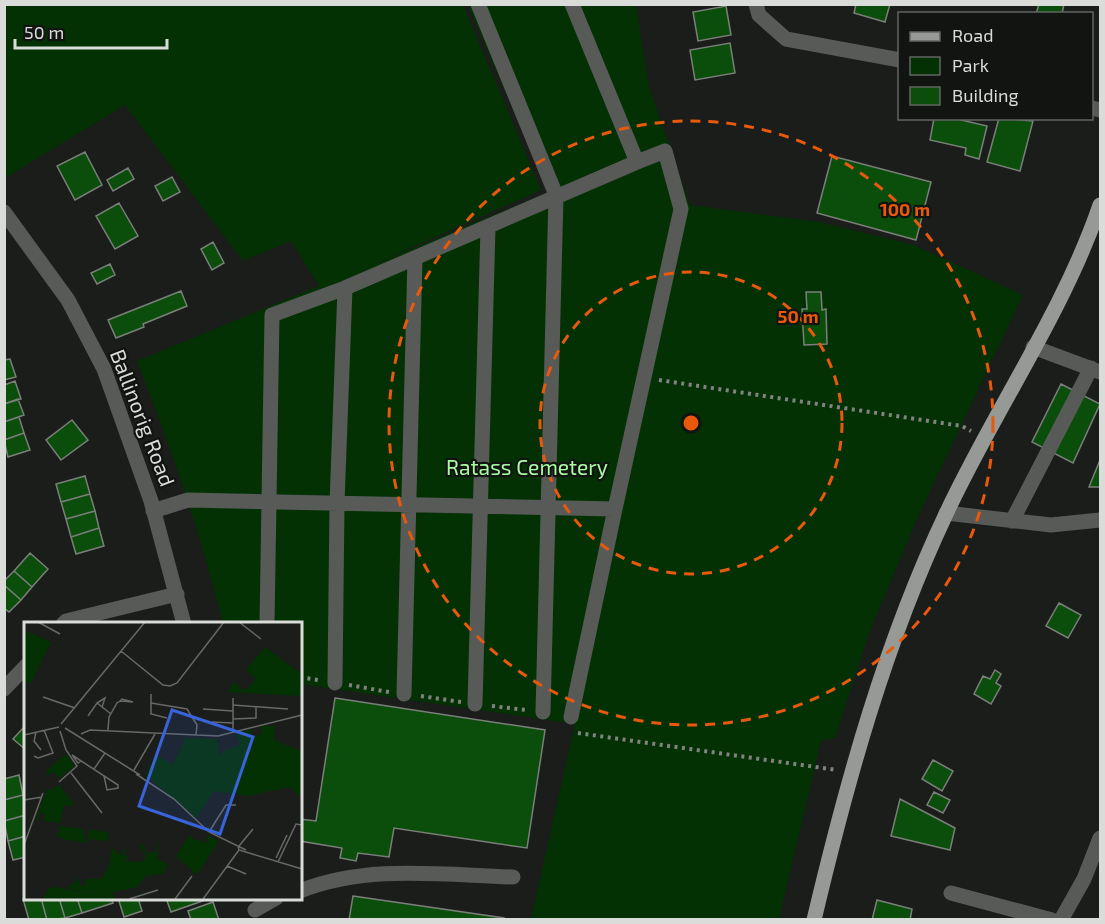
<svg xmlns="http://www.w3.org/2000/svg" width="1105" height="924" viewBox="0 0 1105 924" font-family="'Exo 2',sans-serif">
<style>
.green{fill:#043104}
.building{fill:#0b4d0a;stroke:#7b7f7b;stroke-width:1.5}
.lines{fill:none;stroke-linecap:round;stroke-linejoin:round}
.path{stroke:#818381;stroke-width:4;stroke-dasharray:3 4.5;stroke-linecap:butt}
.minor{stroke:#585a58;stroke-width:15}
.major{stroke:#969995;stroke-width:15}
.ring{fill:none;stroke:#e8590c;stroke-width:3;stroke-dasharray:10 8}
.labels{text-anchor:middle;stroke-width:4.5;stroke-linejoin:round;paint-order:stroke}
.street-label{font-size:21px;fill:#dadcda;stroke:#111411}
.park-label{font-size:21px;fill:#a8fca2;stroke:#111411}
.inset-road{fill:none;stroke:#676967;stroke-width:1.5}
.view{fill:#3963d8;fill-opacity:0.15;stroke:#3963d8;stroke-width:3}
.inset-edge{fill:none;stroke:#dadcda;stroke-width:3}
.centre{fill:#e8590c;stroke:#111411;stroke-width:3}
.ring-label{font-size:18px;text-anchor:middle;font-weight:bold;fill:#e8590c;stroke:#111411;stroke-width:4.5;stroke-linejoin:round;paint-order:stroke}
</style>
<rect width="100%" height="100%" fill="#1a1d1a"/>
<!-- green -->
<path class="green" d="M4,5h459l78,185 -180,80 187,-78 -80,-187h168l13,82 41,118 129,17 95,23 109,50 -102,215 -51,120 -35,108 -14,3 -42,178h-248l44,-195 -275,-40v-60h-77c-22,-90 -52,-177 -86,-263l182,-75 -28,-45 -48,20 -118,-156 -120,73z"/>
<!-- building -->
<path class="building" d="M856,4h34l-5,18 -31,-9z
M1039,4h25l-2,10h-26z
M726,6l5,29 -33,6 -5,-29z
M730,43l5,30 -40,7 -5,-30z
M934,118h19l34,8 -8,33 -14,-4 1,-7 -36,-8z
M999,118l34,3 -13,50 -33,-9z
M85,152l17,33 -27,15 -18,-34z
M832,156l99,26 -15,58 -99,-27z
M128,168l6,11 -21,12 -6,-11z
M172,177l8,15 -17,9 -8,-15z
M119,203l19,33 -23,13 -19,-33z
M213,242l11,21 -12,7 -11,-21z
M110,264l5,11 -18,9 -6,-11z
M181,291l6,15 -44,18 1,3 -28,11 -8,-18z
M806,292h15l1,18 4,-1 1,35 -23,1 -2,-36h5z
M10,359l6,18 -12,3v-20z
M15,381l6,18 -17,5v-19z
M1061,384l39,20 -27,59 -41,-21z
M18,399l6,16 -20,7v-18z
M19,417l5,16 -20,7v-18z
M72,420l16,20 -27,20 -15,-20z
M24,433l6,17 -22,7 -4,-17z
M1100,460v27h-11z
M85,476l5,18 -29,8 -5,-18z
M90,494l5,17 -29,8 -5,-17z
M95,511l4,17 -28,9 -5,-18z
M99,528l5,18 -28,8 -5,-17z
M30,553l18,16 -16,18 -18,-16z
M14,571l18,16 -11,13 -17,-15v-4z
M4,585l17,15 -12,12 -5,-4z
M1059,603l22,12 -13,23 -22,-12z
M995,670l6,4 -5,9 5,3 -10,18 -17,-10 9,-18 7,3z
M335,698l210,32 -18,118 -133,-20 -5,29 -31,-4 -2,8 -16,-3 2,-10 -42,-7v-22l16,2z
M25,726l1,1v23l-13,-11z
M933,760l20,11 -11,20 -20,-12z
M19,775l4,20 -19,5v-21z
M934,792l16,8 -7,13 -16,-8z
M23,795l3,20 -22,6v-21z
M900,799l55,29 -5,22 -59,-14z
M26,815v21l-18,5 -4,-20z
M26,836v21l-13,3 -5,-19z
M353,896l151,22v2h-155z
M41,898l6,22h-18l-6,-21z
M41,898h18l6,20 -18,2z
M59,898h18l5,15 -17,5z
M77,898h34l2,5 -31,10z
M118,898h20l4,13 -18,6z
M166,898h45l-40,14z
M877,900l35,9 -2,11h-38z
M213,902l6,18h-28l-3,-9z"/>
<g class="lines">
<!-- path -->
<path class="path" d="M659,380l303,46 9,5
M300,677l18,3
M349,685l40,7
M421,696l40,6
M492,706l34,4
M578,733l259,37"/>
<!-- minor -->
<path class="minor" d="M478,4l78,191 -13,517
M756,4l3,11 27,24 114,21
M1092,108l8,2
M4,212l64,88 36,69 47,132 33,123
M1033,347l67,25
M153,511l35,-11 427,9 66,-300 -16,-58 -28,11 -65,-158
M946,513l105,12 49,-5
M1012,521l79,-153
M63,624l3,-3 111,-27
M267,624l5,-309 73,-27 292,-126
M335,683l2,-180 8,-215
M4,689l22,-23
M404,694l11,-436
M475,704l13,-477
M571,717l44,-208
M300,891c67,-27 142,-16 213,-14
M951,893l101,27
M255,910l21,-12
M1061,920l23,-41 16,-41"/>
<!-- major -->
<path class="major" d="M814,920c33,-139 71,-277 132,-406 48,-103 118,-203 154,-309"/>
</g>
<!-- distance rings -->
<g class="ring">
<circle cx="691" cy="423" r="151"/>
<circle cx="691" cy="423" r="302"/>
</g>
<g class="labels">
<!-- street labels -->
<g class="street-label">
<text transform="translate(142 418) rotate(69)" y="7">Ballinorig Road</text>
</g>
<!-- park labels -->
<g class="park-label">
<text x="527" y="475">Ratass Cemetery</text>
</g>
</g>
<!-- overview -->
<g transform="translate(24 622)">
<rect width="278" height="278" fill="#1a1d1a"/>
<path d="M0,8l27,12 -20,41h-7zM241,25l36,27v22l-73,-4 5,-10 12,9 11,-12 -10,-9zM237,104h14l-1,14 27,11v46l-12,-10 -41,9 -34,-5 -18,27 -50,-43 10,-20 17,10 13,-27 31,1 2,18 4,-6 17,-6 -3,-12 14,-4 1,7 9,-1zM42,132l9,12 -16,12 -6,-6 -7,4 2,-7zM36,163l15,21 -11,-1 -4,18 -16,-2 1,-7 -5,-1 -1,8 -3,-1 10,-29zM36,204l23,3 2,10 5,4 -28,-4 -2,-3 -4,2zM66,208l18,2 -1,9 -20,-2zM167,211v5l15,5 2,-8 11,6 -22,34 -21,-19zM135,219l-2,18 11,5 -5,10 -17,2 -9,11 -36,8 12,-2 2,6h-72l6,-11 7,-1 42,8 -31,-7 12,-10 1,7 4,1 2,-7h15l8,-13 3,-18 11,8 1,-4 -4,-2 12,-1 -6,1 -1,5 4,2 -4,4 17,1 4,-6 -7,-12 5,1 1,7 10,1z" fill="#043104"/>
<path class="inset-road" d="M14,0l22,12M215,0l22,17M97,29l42,34 7,1 7,-3 47,-61M127,72v20l16,4M19,75l32,11M209,76v34M73,81l8,-5 -3,9M127,81l36,6 10,16 -1,10M209,83l55,4M179,87l30,2M64,94l9,-13 14,11M209,97l23,-1v-11M188,100l21,1M37,102l84,-102M41,106l75,47M84,108l1,-13 8,-14 3,-2 2,-2 11,3 -13,-1M12,110l-2,9 7,9M57,112l9,-4 128,6 84,-21M0,113l35,-8M10,134l4,2 15,-5 -9,-23M57,139l-3,2 -6,-8 46,30v3l-11,2 -3,-14M70,147l11,-16M110,148l21,-36M47,151l31,40M112,152l38,25 35,33 37,18M35,160l18,-16 -11,-16 -6,-19M0,178l18,-3M185,210l17,-27h10M0,223l19,-52M214,224l1,4 63,19M215,224l14,-17M252,236l11,-23M254,240l18,-38 6,1M203,244l19,8M105,277l29,-9M151,277l17,-23M179,277l36,-49"/>
<path class="view" d="M148,88l81,27 -33,97 -81,-28z"/>
<rect width="278" height="278" class="inset-edge"/>
</g>
<circle cx="691" cy="423" r="9" class="centre"/>
<g class="ring-label">
<text x="905" y="216">100 m</text>
<text x="798" y="323">50 m</text>
</g>
<!-- border -->
<rect width="1105" height="924" fill="none" stroke="#dadcda" stroke-width="12"/>
<!-- legend -->
<rect x="898" y="12" width="195" height="108" fill="#111411" stroke="#616461" stroke-width="1.5"/>
<rect x="910" y="32" width="30" height="9" fill="#969995" stroke="#616461" stroke-width="1.5"/>
<text x="952" y="42" font-size="18" fill="#dadcda">Road</text>
<rect x="910" y="57" width="30" height="18" fill="#043104" stroke="#616461" stroke-width="1.5"/>
<text x="952" y="72" font-size="18" fill="#dadcda">Park</text>
<rect x="910" y="87" width="30" height="18" fill="#0b4d0a" stroke="#616461" stroke-width="1.5"/>
<text x="952" y="102" font-size="18" fill="#dadcda">Building</text>
<!-- scale -->
<path d="M15 39v9h152v-9" fill="none" stroke="#dadcda" stroke-width="3"/>
<text x="24" y="39" font-size="18" fill="#dadcda" stroke="#111411" stroke-width="4.5" paint-order="stroke">50 m</text>
</svg>
